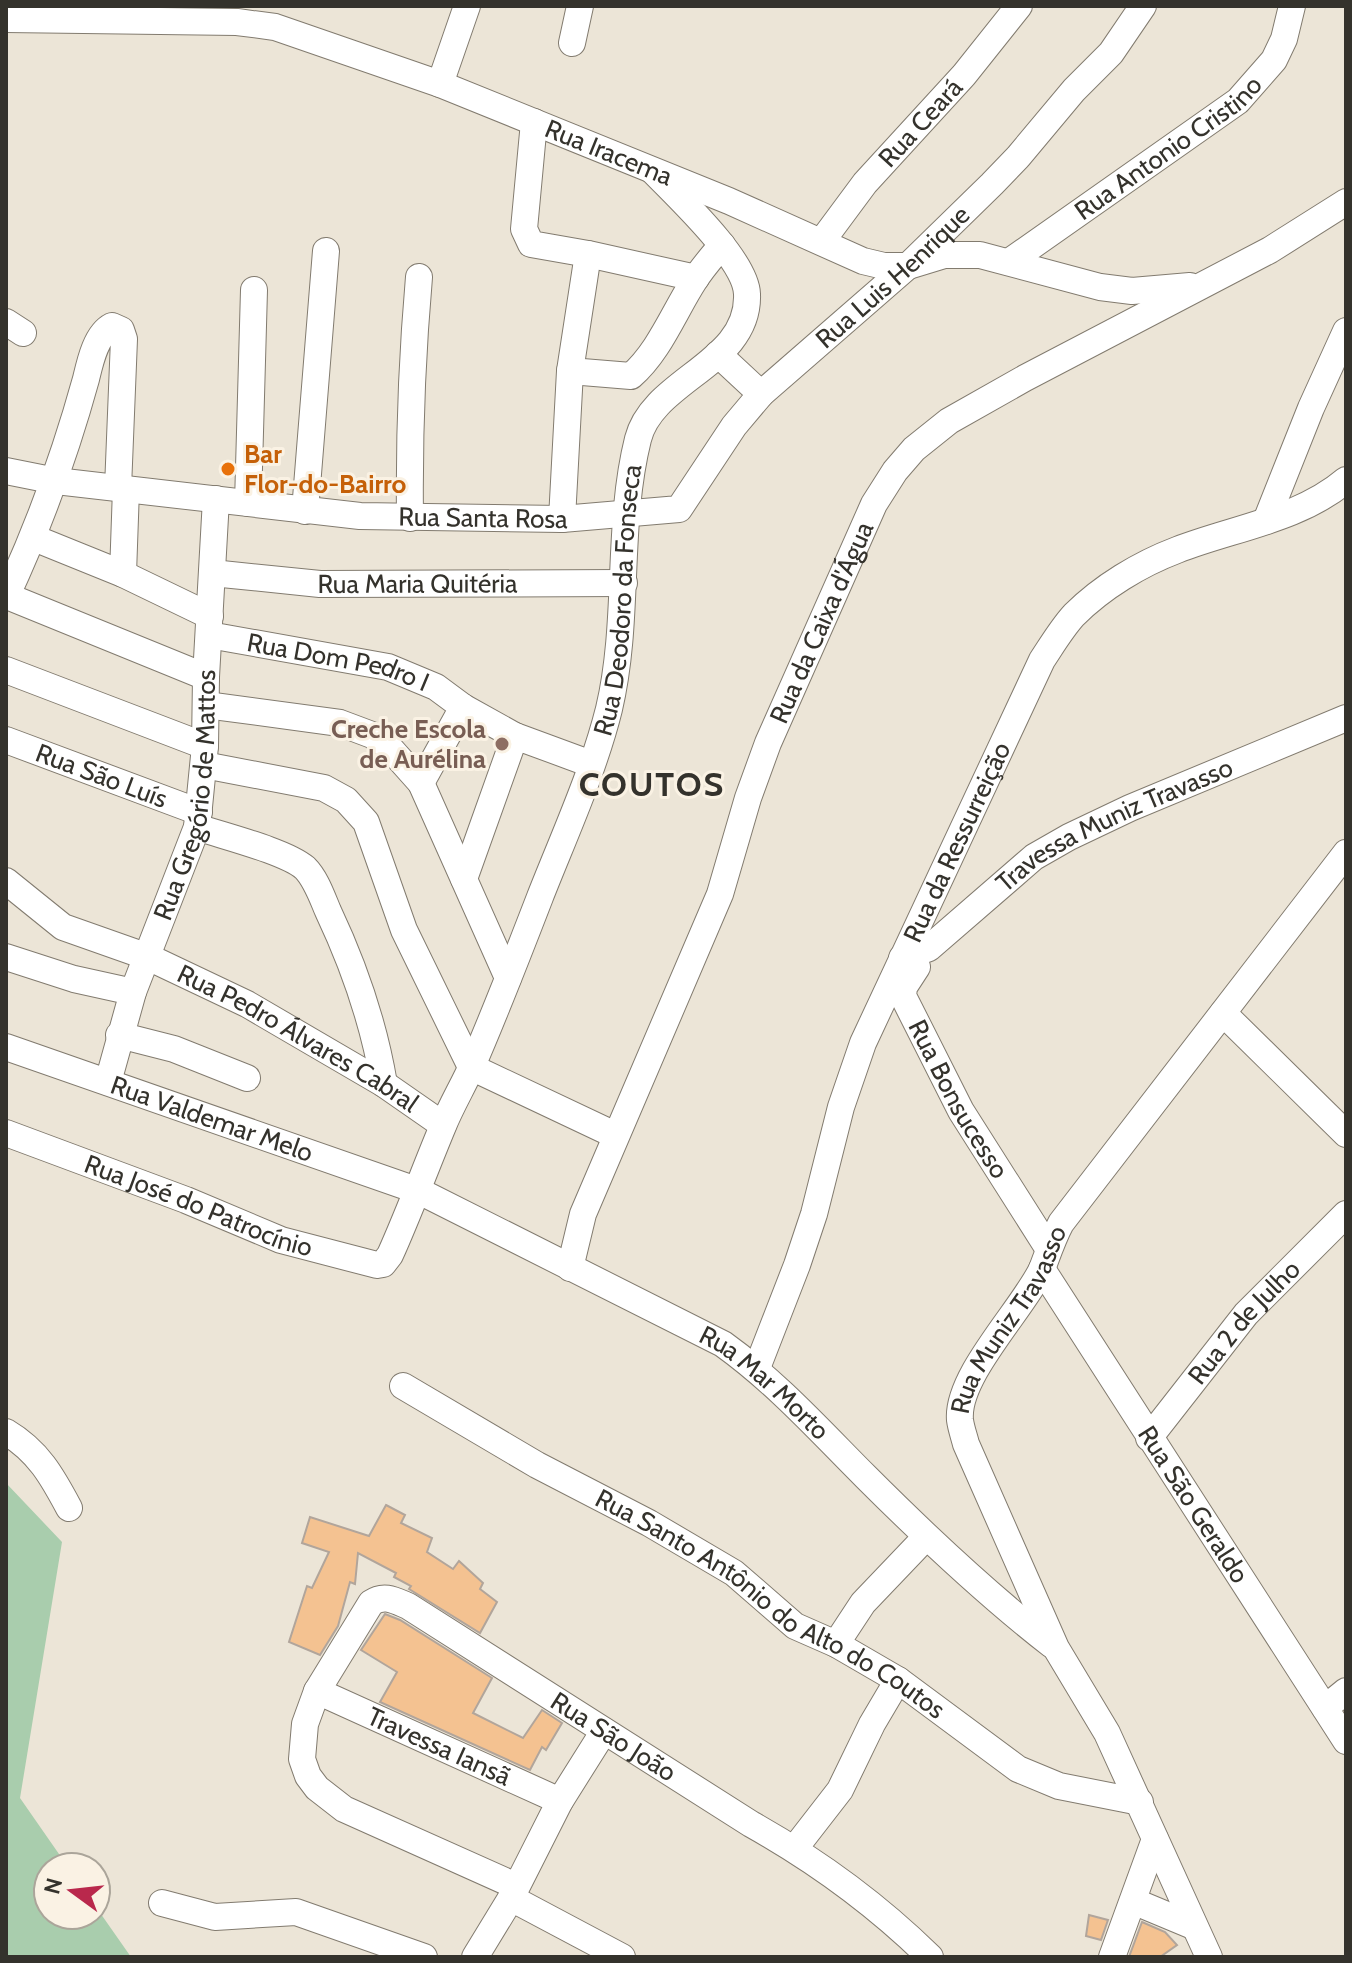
<svg xmlns="http://www.w3.org/2000/svg" width="1352" height="1963" viewBox="0 0 1352 1963" font-family="Cabin,sans-serif">
<style>
.green{fill:#a9cdad}
.building{fill:#f4c291;stroke:#b1a59b;stroke-width:2}
.lines{fill:none;stroke-linecap:round;stroke-linejoin:round}
.minor-casing{stroke:#827b6f;stroke-width:28}
.minor{stroke:#fff;stroke-width:26}
.food-dot{fill:#e8710a;stroke:#faf2e4;stroke-width:3}
.education-dot{fill:#8d6e63;stroke:#faf2e4;stroke-width:3}
.labels{text-anchor:middle;stroke-width:6;stroke-linejoin:round;paint-order:stroke}
.street-label{font-size:26px;fill:#34322c;stroke:#faf2e4}
.food-label{font-size:26px;font-weight:bold;fill:#c56008;stroke:#faf2e4;text-anchor:start}
.education-label{font-size:26px;font-weight:bold;fill:#785e54;stroke:#faf2e4;text-anchor:end}
.district-label{font-size:34px;font-weight:bold;letter-spacing:2px;fill:#34322c;stroke:#faf2e4}
</style>
<rect width="100%" height="100%" fill="#ece5d7"/>
<!-- green -->
<path class="green" d="M6,1483l56,59 -42,256 48,69h-20v48h48v-8l35,50h-125z"/>
<!-- building -->
<path class="building" d="M386,1505l19,10 -4,8 31,15 -5,14 26,17 6,-8 24,22 -3,6 17,13 -17,31 -71,-44 2,-3 -17,-9 2,-4 -38,-20 -3,31 -5,-2 -12,44 -18,29 -31,-13 18,-56 5,2 17,-36 -27,-9 8,-26 59,19z
M385,1614l15,6 92,58 -19,35 50,25 19,-28 20,13 -16,27 -4,-3 -12,23 -150,-68 17,-30 -36,-22z
M1089,1915l19,5 -7,20 -15,-4z
M1142,1922l23,10 12,13 -17,12h-31z"/>
<g class="lines">
<!-- minor casing -->
<g class="minor-casing">
<g id="minor">
<path id="s1" d="M6,19l231,3 38,5 165,57 289,117 134,60 21,5h24l36,-11h36l120,32 32,4 58,-5"/>
<path d="M572,43l8,-37"/>
<path d="M440,84l27,-78"/>
<path d="M534,122l-10,107 7,15 57,10 108,24"/>
<path id="s2" d="M822,241l43,-58 99,-108 55,-69"/>
<path id="s3" d="M1009,262l229,-161 36,-41 10,-21 8,-33"/>
<path d="M6,322l17,11"/>
<path d="M718,354l43,40"/>
<path d="M570,371l61,5c28,-24 43,-64 63,-95 8,-13 18,-24 28,-36"/>
<path id="s4" d="M6,471l50,10 304,35 202,3 117,-10 55,-83 27,-32 147,-128 84,-82 26,-27 56,-67 37,-37 32,-47"/>
<path d="M248,503l6,-213"/>
<path d="M305,511l21,-260"/>
<path d="M410,518c-1,-81 2,-161 9,-241"/>
<path d="M562,519l8,-148 18,-117"/>
<path d="M1266,521l45,-113 35,-77"/>
<path d="M34,538l89,36 87,42"/>
<path id="s5" d="M212,573l108,11 304,-1"/>
<path d="M123,574l3,-85"/>
<path d="M7,596l199,81"/>
<path d="M6,597c33,-71 59,-142 80,-218 4,-17 10,-45 26,-53l9,4 3,9 -6,149"/>
<path id="s6" d="M209,635l179,32 48,20 27,20 52,29 76,28"/>
<path d="M6,670l199,76"/>
<path d="M206,705l134,18 32,12 16,11 33,37 87,195"/>
<path id="s7" d="M6,740l193,72"/>
<path d="M204,765l120,23 22,12 20,22 38,108 67,137 144,68"/>
<path d="M421,783l42,-76"/>
<path d="M197,827c26,9 88,24 108,41 11,11 17,29 23,43 26,55 46,113 56,173"/>
<path d="M464,879l51,-143"/>
<path id="s8" d="M6,881l57,46 85,30 99,47 137,80 59,41"/>
<path d="M6,957l68,22 59,13"/>
<path id="s9" d="M902,958l27,-10 105,-91 35,-20 61,-29 216,-90"/>
<path id="s10" d="M917,967l-13,20 -1,9 58,115 87,137"/>
<path d="M1223,1013l123,121"/>
<path d="M119,1035l55,14 73,29"/>
<path id="s11" d="M6,1047l413,144 304,153c53,38 97,87 143,133 59,59 119,116 186,168"/>
<path id="s12" d="M108,1082l25,-90 64,-165 8,-81 1,-69 10,-178"/>
<path id="s13" d="M6,1133l180,67 95,40 96,25 6,-1 7,-9c19,-42 35,-86 53,-129 8,-20 20,-40 29,-60 24,-55 46,-112 68,-169 24,-61 53,-124 69,-188 21,-89 7,-182 29,-270 15,-60 112,-75 109,-145 -1,-34 -69,-97 -94,-123"/>
<path id="s14" d="M570,1268l13,-54 137,-320 28,-96 20,-55 106,-239 21,-33 19,-22 35,-28 76,-43 245,-128 76,-48"/>
<path id="s15" d="M1042,1269l304,472"/>
<path id="s16" d="M757,1368l40,-103 17,-51 27,-107 22,-64 179,-383c10,-15 20,-32 32,-45 28,-28 66,-51 103,-65 56,-22 122,-30 169,-70"/>
<path id="s17" d="M403,1386l134,79 112,58 85,50 61,53 41,18 62,36 120,89 41,17 81,16"/>
<path d="M6,1432c32,19 46,44 63,76"/>
<path id="s18" d="M1149,1438l97,-124 100,-100"/>
<path d="M836,1644l27,-41 63,-66"/>
<path id="s19" d="M317,1691l243,110"/>
<path d="M1325,1708l21,-17"/>
<path d="M795,1848l45,-58 32,-66 26,-44"/>
<path id="s20" d="M516,1886l-172,-77 -27,-21 -9,-12 -6,-17 3,-35 12,-33 54,-88c13,-9 23,-3 37,3l343,218c66,37 125,80 179,133"/>
<path d="M511,1898l111,59"/>
<path d="M1133,1901l60,25"/>
<path d="M162,1903l53,14 81,-5 128,45"/>
<path d="M475,1957l36,-59 49,-97 44,-70"/>
<path d="M1112,1957l43,-118"/>
<path id="s21" d="M1209,1957l-102,-224 -51,-85 -90,-204c-2,-8 -5,-16 -6,-24 -4,-44 63,-111 82,-151 6,-16 11,-31 19,-46l285,-370"/>
</g>
</g>
<!-- minor -->
<use href="#minor" class="minor"/>
</g>
<!-- markers -->
<circle class="food-dot" cx="228" cy="469" r="8"/>
<circle class="education-dot" cx="502" cy="744" r="8"/>
<g class="labels">
<!-- street labels -->
<g class="street-label">
<text dy="9" stroke="none"><textPath href="#s2" startOffset="154">Rua Ceará</textPath></text>
<text dy="9" stroke="none"><textPath href="#s3" startOffset="196">Rua Antonio Cristino</textPath></text>
<text dy="9" stroke="none"><textPath href="#s1" startOffset="626">Rua Iracema</textPath></text>
<text dy="9" stroke="none"><textPath href="#s4" startOffset="994">Rua Luis Henrique</textPath></text>
<text dy="9" stroke="none"><textPath href="#s4" startOffset="480">Rua Santa Rosa</textPath></text>
<text dy="9" stroke="none"><textPath href="#s5" startOffset="206">Rua Maria Quitéria</textPath></text>
<text dy="9" stroke="none"><textPath href="#s13" startOffset="1110">Rua Deodoro da Fonseca</textPath></text>
<text dy="9" stroke="none"><textPath href="#s14" startOffset="694">Rua da Caixa d'Água</textPath></text>
<text dy="9" stroke="none"><textPath href="#s6" startOffset="132">Rua Dom Pedro I</textPath></text>
<text dy="9" stroke="none"><textPath href="#s7" startOffset="102">Rua São Luís</textPath></text>
<text dy="9" stroke="none"><textPath href="#s12" startOffset="300">Rua Gregório de Mattos</textPath></text>
<text dy="9" stroke="none"><textPath href="#s9" startOffset="254">Travessa Muniz Travasso</textPath></text>
<text dy="9" stroke="none"><textPath href="#s16" startOffset="564">Rua da Ressurreição</textPath></text>
<text dy="9" stroke="none"><textPath href="#s8" startOffset="334">Rua Pedro Álvares Cabral</textPath></text>
<text dy="9" stroke="none"><textPath href="#s10" startOffset="150">Rua Bonsucesso</textPath></text>
<text dy="9" stroke="none"><textPath href="#s11" startOffset="218">Rua Valdemar Melo</textPath></text>
<text dy="9" stroke="none"><textPath href="#s13" startOffset="206">Rua José do Patrocínio</textPath></text>
<text dy="9" stroke="none"><textPath href="#s21" startOffset="706">Rua Muniz Travasso</textPath></text>
<text dy="9" stroke="none"><textPath href="#s18" startOffset="150">Rua 2 de Julho</textPath></text>
<text dy="9" stroke="none"><textPath href="#s11" startOffset="834">Rua Mar Morto</textPath></text>
<text dy="9" stroke="none"><textPath href="#s15" startOffset="280">Rua São Geraldo</textPath></text>
<text dy="9" stroke="none"><textPath href="#s17" startOffset="428">Rua Santo Antônio do Alto do Coutos</textPath></text>
<text dy="9" stroke="none"><textPath href="#s20" startOffset="712">Rua São João</textPath></text>
<text dy="9" stroke="none"><textPath href="#s19" startOffset="134">Travessa Iansã</textPath></text>
</g>
<!-- food labels -->
<g class="food-label">
<text x="244" y="463">Bar<tspan x="244" dy="30">Flor-do-Bairro</tspan></text>
</g>
<!-- education labels -->
<g class="education-label">
<text x="486" y="738">Creche Escola<tspan x="486" dy="30">de Aurélina</tspan></text>
</g>
<!-- district labels -->
<g class="district-label">
<text x="652" y="796">COUTOS</text>
</g>
</g>
<!-- border -->
<rect width="1352" height="1963" fill="none" stroke="#34322c" stroke-width="16"/>
<!-- north arrow -->
<g transform="translate(72 1891) rotate(285)"><circle r="38" fill="#faf2e4" stroke="#aba59a" stroke-width="2"/>
<path d="M0-6L14 30L0 20L-14 30Z" fill="#b9284c"/>
<text y="-12" font-size="22" font-weight="bold" text-anchor="middle" fill="#34322c">N</text>
</g>
</svg>
